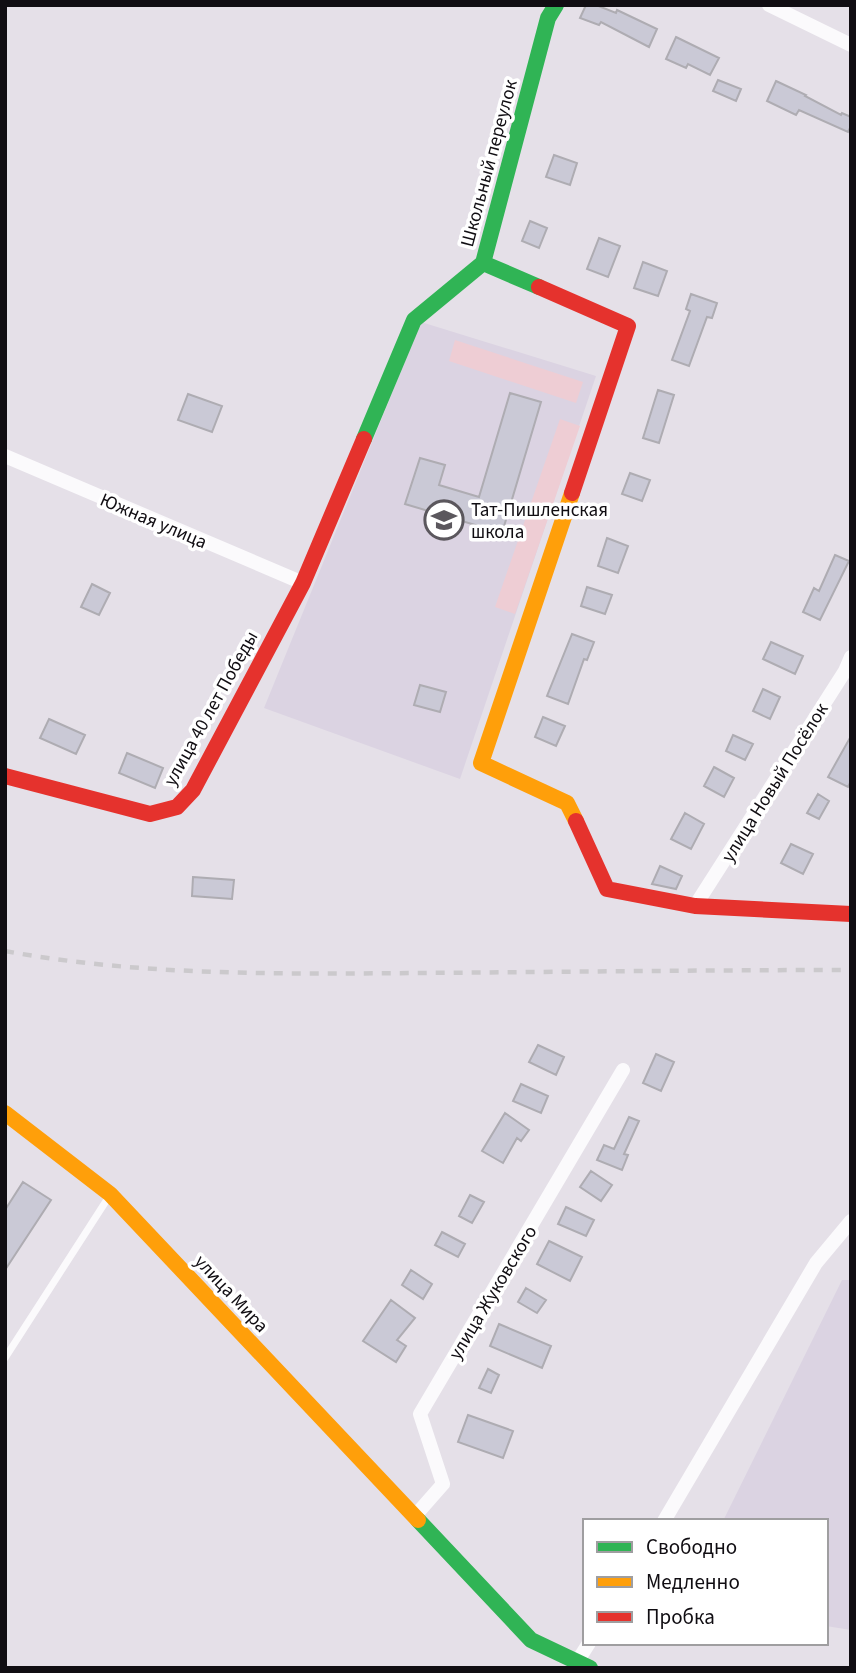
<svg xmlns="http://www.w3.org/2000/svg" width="856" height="1673" viewBox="0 0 856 1673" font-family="'Source Sans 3',sans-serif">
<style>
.built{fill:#dbd3e2}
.green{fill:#eecdd4}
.building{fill:#cac9d6;stroke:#aeacb2;stroke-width:2}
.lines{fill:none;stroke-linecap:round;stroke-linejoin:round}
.lane{stroke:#fbfafc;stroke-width:7}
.street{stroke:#fbfafc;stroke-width:14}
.fast{stroke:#30b455;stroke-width:16}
.slow{stroke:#ff9f0a;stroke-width:16}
.jam{stroke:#e5322d;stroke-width:16}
.rail{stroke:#cbc9cc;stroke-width:4.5;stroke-dasharray:9 9;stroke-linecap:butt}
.labels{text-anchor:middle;stroke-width:7;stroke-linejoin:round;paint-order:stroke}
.street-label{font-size:19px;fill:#100d12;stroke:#fff}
.poi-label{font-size:19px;fill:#100d12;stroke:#fff;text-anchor:start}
</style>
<rect width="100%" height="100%" fill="#e5e0e8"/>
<!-- built -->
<path class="built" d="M421,322l175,54 -136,403 -196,-71z
M842,1280h9v350l-25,-4v-105h-103z"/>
<!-- green -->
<path class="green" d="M455,340l128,42 -7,21 -127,-42z
M560,419l20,7 -65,188 -20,-7z"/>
<!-- building -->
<path class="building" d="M586,5h10l20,8 1,-3 40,19 -8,18 -48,-25 -2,3 -19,-7z
M676,37l43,21 -9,17 -22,-11 -2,4 -20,-9z
M718,80l23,9 -5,12 -23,-10z
M776,81l30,14 -1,1 36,19 1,-2 9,4v9l-3,6 -49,-22 -3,5 -29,-14z
M554,155l23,8 -7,22 -24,-8z
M530,221l17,7 -8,20 -17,-7z
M599,238l21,8 -12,31 -21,-8z
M643,262l24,9 -9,25 -24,-8z
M691,294l26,9 -5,15 -5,-1 -18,49 -17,-6 18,-49 -4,-2z
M658,390l16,5 -15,48 -16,-5z
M510,393l31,9 -39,131 -97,-29 15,-46 25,7 -6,20 40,12z
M188,394l34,12 -10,26 -34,-12z
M630,473l20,7 -8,21 -20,-7z
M607,538l21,8 -10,27 -20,-7z
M835,555l14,6 -29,59 -17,-8 11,-24 5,3z
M92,584l18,9 -11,22 -18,-8z
M587,587l25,8 -7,19 -24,-8z
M572,634l22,8 -7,18 -3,-1 -16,45 -21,-8z
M771,642l32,14 -8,18 -32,-15z
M420,685l26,7 -6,20 -26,-7z
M763,689l17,8 -10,22 -17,-8z
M543,717l22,9 -9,20 -21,-9z
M49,719l36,16 -9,19 -36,-16z
M733,735l20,9 -8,16 -19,-9z
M851,736v45l-3,6 -20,-10z
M127,753l36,15 -8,20 -36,-15z
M714,767l20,11 -10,19 -20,-11z
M818,794l11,7 -10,18 -12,-6z
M685,813l19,11 -13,25 -20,-10z
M791,844l22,10 -10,20 -22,-11z
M660,866l22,10 -6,13 -24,-5z
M193,877l41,3 -2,19 -40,-3z
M538,1045l26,12 -8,18 -27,-13z
M656,1054l18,8 -13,29 -18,-8z
M521,1084l27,12 -7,17 -28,-12z
M505,1113l24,17 -8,11 -4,-3 -14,25 -21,-12z
M629,1117l10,4 -15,33 4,1 -6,15 -25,-10 7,-15 10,4z
M591,1171l21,14 -11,16 -21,-14z
M23,1182l28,18 -46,70v-60z
M470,1195l14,7 -12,21 -13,-7z
M566,1207l28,13 -8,16 -28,-12z
M442,1232l23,12 -7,13 -23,-12z
M549,1241l33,16 -12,24 -33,-17z
M411,1270l21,14 -9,15 -21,-14z
M526,1288l20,12 -9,13 -19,-11z
M391,1300l24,18 -18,22 9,6 -10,16 -33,-21z
M499,1324l52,22 -9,22 -52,-22z
M488,1369l11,6 -8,18 -12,-5z
M468,1415l45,16 -10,27 -45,-16z"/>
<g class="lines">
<!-- lane -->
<path class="lane" d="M5,1358l103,-160"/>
<!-- street -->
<path class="street" d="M769,5l82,40
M5,456l298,127
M695,906l150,-235 6,-14
M414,1517l29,-33 -23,-70 203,-344
M664,1521l152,-258 35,-42
M577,1662l12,-19"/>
<!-- fast -->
<path class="fast" d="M539,287l-56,-24 65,-245 8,-13
M364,439l50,-119 69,-57
M418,1520l113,120 59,28"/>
<!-- slow -->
<path class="slow" d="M572,493l-91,270 86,40 9,18
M5,1113l105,81 308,326"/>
<!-- jam -->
<path class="jam" d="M539,287l89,39 -56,167
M5,776l145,38 27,-7 16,-17 110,-207 61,-144
M576,821l31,68 88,17 156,8"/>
<!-- rail -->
<path class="rail" d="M5,951c136,25 274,23 412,22 144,-1 289,-3 434,-3"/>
</g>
<!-- icons -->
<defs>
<g id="school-ring" transform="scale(2.0125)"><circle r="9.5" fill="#fff" stroke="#5b575d" stroke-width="1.5"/><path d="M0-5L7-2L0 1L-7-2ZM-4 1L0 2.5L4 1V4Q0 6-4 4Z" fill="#5b575d"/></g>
</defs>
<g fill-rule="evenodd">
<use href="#school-ring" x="444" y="520"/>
</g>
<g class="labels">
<!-- street labels -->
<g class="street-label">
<text transform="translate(488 163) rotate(-75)" y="7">Школьный переулок</text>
<text transform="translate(154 520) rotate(23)" y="7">Южная улица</text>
<text transform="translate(210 708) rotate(-61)" y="7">улица 40 лет Победы</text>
<text transform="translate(774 782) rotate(-58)" y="7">улица Новый Посёлок</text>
<text transform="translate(492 1292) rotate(-59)" y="7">улица Жуковского</text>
<text transform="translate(232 1293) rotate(47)" y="7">улица Мира</text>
</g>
<!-- poi labels -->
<g class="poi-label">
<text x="471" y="516">Тат-Пишленская<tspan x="471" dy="22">школа</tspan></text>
</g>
</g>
<!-- border -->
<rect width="856" height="1673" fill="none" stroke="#100d12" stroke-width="14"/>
<!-- legend -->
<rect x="583" y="1519" width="245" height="126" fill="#ffffff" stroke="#9f9ea0" stroke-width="2"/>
<rect x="597" y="1542" width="35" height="10" fill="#30b455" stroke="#9f9ea0" stroke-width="2"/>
<text x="646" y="1554" font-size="21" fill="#100d12">Свободно</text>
<rect x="597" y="1577" width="35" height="10" fill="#ff9f0a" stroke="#9f9ea0" stroke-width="2"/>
<text x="646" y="1589" font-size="21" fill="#100d12">Медленно</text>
<rect x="597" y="1612" width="35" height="10" fill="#e5322d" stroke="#9f9ea0" stroke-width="2"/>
<text x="646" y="1624" font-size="21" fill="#100d12">Пробка</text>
</svg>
